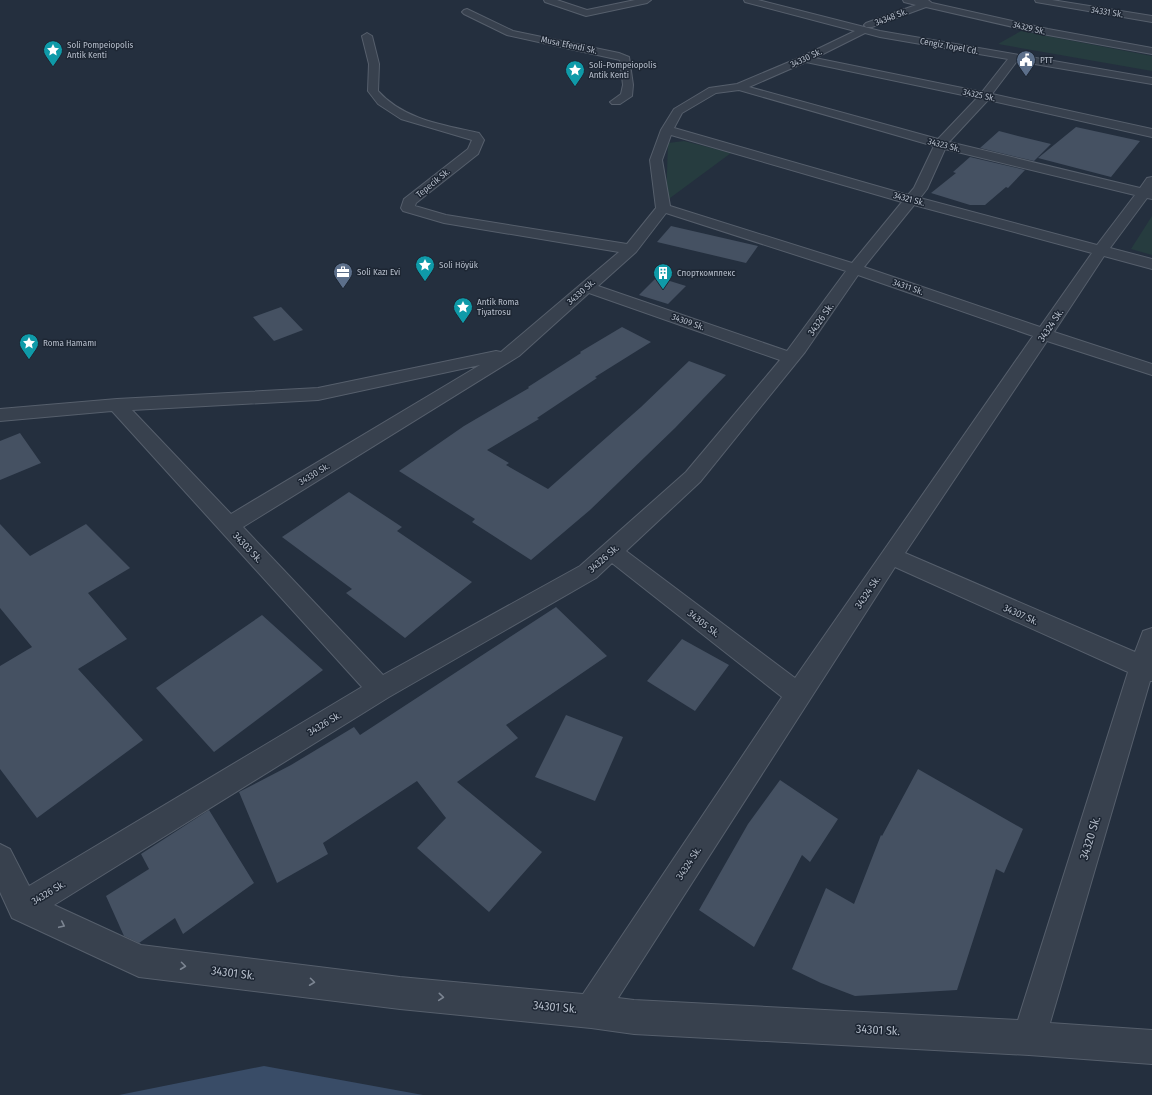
<svg xmlns="http://www.w3.org/2000/svg" width="1152" height="1095" viewBox="0 0 1152 1095" font-family="'Fira Sans Condensed',sans-serif">
<style>
.green{fill:#263c3f}
.water{fill:#394c67}
.building{fill:#455162}
.lines{fill:none;stroke-linecap:round;stroke-linejoin:round}
.minor-casing{stroke:#565f6c;stroke-width:2}
.minor{fill:#38414e;fill-rule:evenodd}
.oneway{stroke:#7c8592}
.labels{text-anchor:middle;stroke-width:3;stroke-linejoin:round;paint-order:stroke}
.far-street-label{font-size:9px;fill:#b4bcc9;stroke:#1d2633}
.far-poi-label{font-size:9px;fill:#b4bcc9;stroke:#1d2633;text-anchor:start}
.street-label{font-size:10px;fill:#b4bcc9;stroke:#1d2633}
.near-street-label{font-size:12px;fill:#b4bcc9;stroke:#1d2633}
</style>
<rect width="100%" height="100%" fill="#242f3e"/>
<!-- green -->
<path class="green" d="M1021,31l131,25v15l-154,-27z
M684,141l47,12 -65,48 2,-58z
M1152,216v39l-21,-6z"/>
<!-- water -->
<path class="water" d="M264,1066l159,29h-304z"/>
<!-- building -->
<path class="building" d="M1076,127l64,14 -29,36 -73,-19z
M999,131l23,6 29,7 -17,17 -54,-13z
M970,157l55,13 -17,18 -2,-1 -21,18h-15l-39,-12 25,-20 -3,-1z
M671,226l87,20 -12,17 -89,-21z
M657,277l29,9 -18,18 -29,-9z
M281,307l22,23 -29,11 -21,-24z
M622,327l29,15 -56,35 2,1 -60,40 2,1 -52,31 22,13 -3,2 42,24 93,-82 48,-46 37,14 -51,53 -85,82 -59,50 -59,-38 3,-3 -76,-48 65,-45 65,-38 -1,-1 53,-34 -1,-1z
M20,433l21,30 -41,17v-39z
M349,492l53,35 -5,4 75,51 -67,56 -59,-45 6,-4 -70,-52z
M0,524l30,32 56,-32 44,44 -42,25 39,46 -49,30 65,71 -106,78 -37,-49v-103l32,-19 -32,-39z
M556,607l51,49 -101,69 12,13 -61,44 85,70 -53,60 -72,-64 29,-30 -29,-37 -94,62 5,11 -51,29 -38,-91 52,-27 63,-38 6,8z
M262,615l61,55 -109,82 -58,-64z
M682,639l47,26 -34,46 -48,-30z
M566,715l57,22 -28,64 -60,-24z
M918,769l105,60 -19,44 -8,-4 -39,121 -102,6 -34,-13 -29,-14 34,-81 28,16 27,-69 1,1z
M780,780l58,39 -28,43 -8,-7 -48,92 -55,-37 49,-86z
M209,810l45,73 -71,51 -8,-16 -36,25 -15,-7 -18,-40 43,-27 -8,-15z"/>
<g class="lines">
<!-- minor casing -->
<g class="minor-casing">
<path id="minor" d="M544,0h13l30,10 48,-10h16l-4,3 -61,13 -41,-14z
M744,0h14l122,31 272,47v6l-135,-23 -25,33 160,35v8l-164,-37 -39,42 191,46 7,-10 5,-1v22l-5,-1 -37,50 42,11v10l-48,-13 -50,76 98,32v11l-105,-34 -142,212 230,99 8,-21 9,-3v53h-2l-100,342 102,7v34l-123,-9 -395,-21 -43,-6 -191,-19 -261,-32 -127,-59 -12,-26v-48l10,5 19,37 333,-199 -250,-276 -112,10v-12l117,-10 201,-11 178,-37 5,1 118,-100 -175,-29 -41,-12 -2,-3 3,-9 64,-50 4,-9 -71,-21 -23,-15 -10,-13 1,-27 -7,-28 5,-3 5,3 7,28 -1,27c26,29 66,34 101,42l5,7 -6,14 -62,49 -1,3 31,9 181,29 29,-36 -6,-48 11,-30 13,-21 35,-21 28,-4 64,-27 54,-26 -110,-29zM865,33l15,4 128,22 -26,33 -167,-34zM806,62l171,36 -39,41 -189,-52zM739,90l195,56 -20,42 -6,7 -234,-67 8,-15 34,-20zM671,135l231,67 -50,61 -182,-57 -8,-46zM945,149l190,46 -38,50 -177,-47 7,-9zM914,205l178,48 -52,74 -176,-60zM666,213l180,58 -59,80 -189,-65 38,-34zM858,275l175,61 -238,342 -169,-127 74,-69 105,-130zM589,293l191,67 -94,112 -106,94 -197,109 -140,-148 276,-171zM480,365l-249,149 -99,-104 186,-10zM612,563l170,134 -199,297 -183,-17 -259,-32 -87,-40 335,-208 207,-119zM895,567l233,105 -110,348 -384,-20 -16,-2z
M903,0h25l4,3 116,26 104,19v6l-104,-19 -122,-28 -54,20h-6l-2,-2 2,-2 50,-18 -12,-3z
M1035,0h17l100,16v6l-116,-20z
M467,9l46,22 106,22 10,4 4,28 -1,11 -12,8h-8l-2,-2 11,-8 2,-9 -3,-25 -113,-25 -43,-21 -2,-2 2,-2z"/>
</g>
<!-- minor -->
<use href="#minor" class="minor"/>
</g>
<!-- one-way arrows -->
<defs><path id="oneway-chevron" d="M-2-3.5L2.5 0L-2 3.5" fill="none" stroke-width="1.6" stroke-linecap="round" stroke-linejoin="round"/></defs>
<g class="oneway">
<use href="#oneway-chevron" transform="translate(62 925) rotate(25)"/>
<use href="#oneway-chevron" transform="translate(183 966) rotate(7)"/>
<use href="#oneway-chevron" transform="translate(312 982) rotate(7)"/>
<use href="#oneway-chevron" transform="translate(441 997) rotate(5)"/>
</g>
<!-- icons -->
<defs>
<g id="sight-pin" transform="scale(1)"><path d="M0 17L-7.5 6A9.5 9.5 0 1 1 7.5 6Z" fill="#0f9aa8" stroke="#1d2633"/><path d="M0-6L1.8-2.2L6-1.7L2.9 1.2L3.7 5.4L0 3.3L-3.7 5.4L-2.9 1.2L-6-1.7L-1.8-2.2Z" fill="#fff"/></g>
<g id="civic-pin" transform="scale(1)"><path d="M0 17L-7.5 6A9.5 9.5 0 1 1 7.5 6Z" fill="#5c6f8a" stroke="#1d2633"/><path d="M-.6-6.5H3V-4.5H.6V-3L4-1V1h2V6H-6V1h2V-1L-.6-3ZM-1.2 2.5V6h2.4V2.5Z" fill="#fff"/></g>
<g id="office-pin" transform="scale(1)"><path d="M0 17L-7.5 6A9.5 9.5 0 1 1 7.5 6Z" fill="#5c6f8a" stroke="#1d2633"/><path d="M-6-3h4V-5.5h4V-3h4V5H-6ZM-1-4.5V-3h2v-1.5ZM-6 0V1H6V0Z" fill="#fff"/></g>
<g id="building-pin" transform="scale(1)"><path d="M0 17L-7.5 6A9.5 9.5 0 1 1 7.5 6Z" fill="#0f9aa8" stroke="#1d2633"/><path d="M-4-6H4V6H1V3H-1V6H-4ZM-2.5-4.3h1.7v1.8h-1.7ZM.8-4.3h1.7v1.8H.8ZM-2.5-1h1.7V.8h-1.7ZM.8-1h1.7V.8H.8Z" fill="#fff"/></g>
</defs>
<g fill-rule="evenodd">
<use href="#sight-pin" x="53" y="50"/>
<use href="#civic-pin" x="1026" y="60"/>
<use href="#sight-pin" x="575" y="70"/>
<use href="#sight-pin" x="425" y="265"/>
<use href="#office-pin" x="343" y="272"/>
<use href="#building-pin" x="663" y="273"/>
<use href="#sight-pin" x="463" y="307"/>
<use href="#sight-pin" x="29" y="343"/>
</g>
<g class="labels">
<!-- far-street labels -->
<g class="far-street-label">
<text transform="translate(1107 12) rotate(9)" y="3">34331 Sk.</text>
<text transform="translate(891 17) rotate(-21)" y="3">34348 Sk.</text>
<text transform="translate(1029 28) rotate(13)" y="3">34329 Sk.</text>
<text transform="translate(569 45) rotate(12)" y="3">Musa Efendi Sk.</text>
<text transform="translate(949 46) rotate(10)" y="3">Cengiz Topel Cd.</text>
<text transform="translate(806 58) rotate(-25)" y="3">34330 Sk.</text>
<text transform="translate(979 95) rotate(12)" y="3">34325 Sk.</text>
<text transform="translate(944 145) rotate(14)" y="3">34323 Sk.</text>
<text transform="translate(433 183) rotate(-39)" y="3">Tepecik Sk.</text>
<text transform="translate(909 199) rotate(15)" y="3">34321 Sk.</text>
<text transform="translate(908 287) rotate(19)" y="3">34311 Sk.</text>
<text transform="translate(581 292) rotate(-41)" y="3">34330 Sk.</text>
<text transform="translate(688 322) rotate(19)" y="3">34309 Sk.</text>
<text transform="translate(314 474) rotate(-31)" y="3">34330 Sk.</text>
</g>
<!-- far-poi labels -->
<g class="far-poi-label">
<text x="67" y="48">Soli Pompeiopolis<tspan x="67" dy="10">Antik Kenti</tspan></text>
<text x="1040" y="63">PTT</text>
<text x="589" y="68">Soli-Pompeiopolis<tspan x="589" dy="10">Antik Kenti</tspan></text>
<text x="439" y="268">Soli Höyük</text>
<text x="357" y="275">Soli Kazı Evi</text>
<text x="677" y="276">Спорткомплекс</text>
<text x="477" y="305">Antik Roma<tspan x="477" dy="10">Tiyatrosu</tspan></text>
<text x="43" y="346">Roma Hamamı</text>
</g>
<!-- street labels -->
<g class="street-label">
<text transform="translate(820 319) rotate(-55)" y="4">34326 Sk.</text>
<text transform="translate(1050 325) rotate(-56)" y="4">34324 Sk.</text>
<text transform="translate(248 547) rotate(47)" y="4">34303 Sk.</text>
<text transform="translate(603 558) rotate(-41)" y="4">34326 Sk.</text>
<text transform="translate(867 592) rotate(-56)" y="4">34324 Sk.</text>
<text transform="translate(1021 614) rotate(24)" y="4">34307 Sk.</text>
<text transform="translate(704 623) rotate(38)" y="4">34305 Sk.</text>
<text transform="translate(324 723) rotate(-31)" y="4">34326 Sk.</text>
<text transform="translate(688 863) rotate(-57)" y="4">34324 Sk.</text>
<text transform="translate(48 892) rotate(-31)" y="4">34326 Sk.</text>
</g>
<!-- near-street labels -->
<g class="near-street-label">
<text transform="translate(1090 838) rotate(-73)" y="4">34320 Sk.</text>
<text transform="translate(233 973) rotate(7)" y="4">34301 Sk.</text>
<text transform="translate(555 1007) rotate(5)" y="4">34301 Sk.</text>
<text transform="translate(878 1030) rotate(3)" y="4">34301 Sk.</text>
</g>
</g>
</svg>
